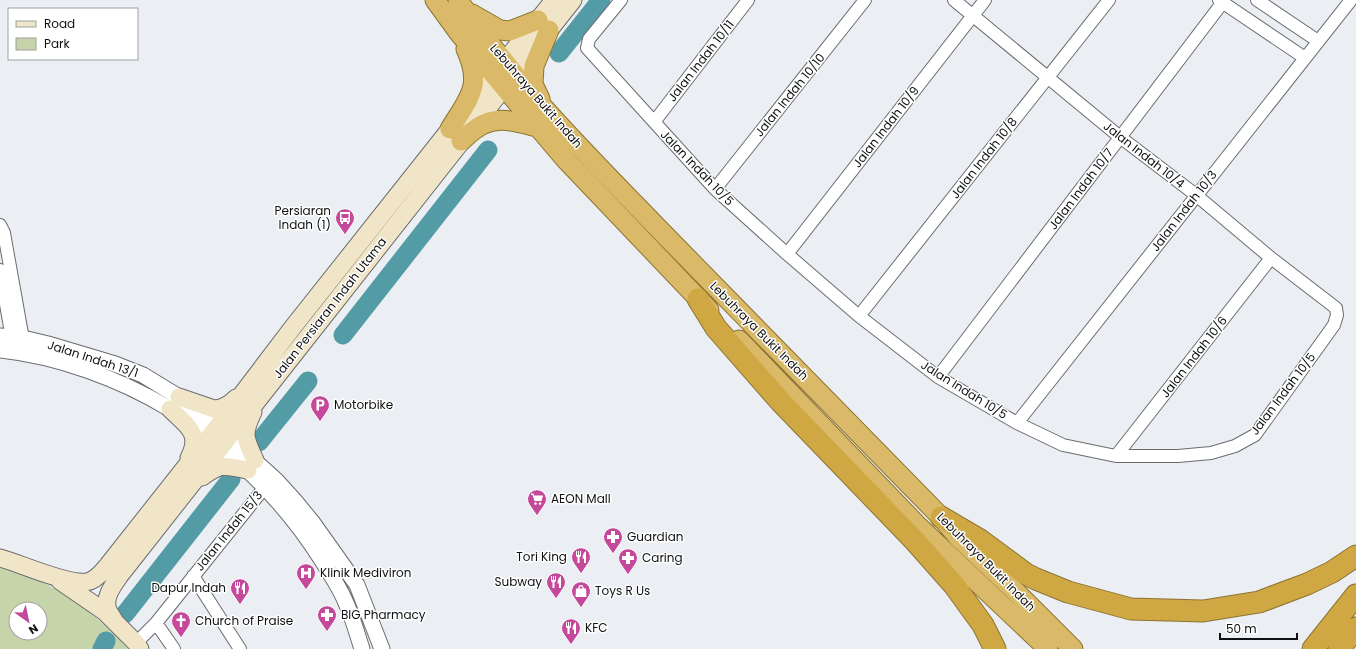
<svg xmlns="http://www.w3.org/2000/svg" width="1356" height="649" viewBox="0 0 1356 649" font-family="Poppins,sans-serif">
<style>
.green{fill:#c6d4a9;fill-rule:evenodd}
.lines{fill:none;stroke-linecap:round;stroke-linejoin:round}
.river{stroke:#549ca5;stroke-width:19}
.minor-casing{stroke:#6a6c70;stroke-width:14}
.tertiary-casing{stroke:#6a6c70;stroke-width:17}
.secondary-casing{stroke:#6a6c70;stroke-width:19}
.trunk-casing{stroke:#8c7332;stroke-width:21}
.motorway-casing{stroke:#8c7332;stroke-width:23}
.minor{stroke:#fff;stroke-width:12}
.tertiary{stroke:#fff;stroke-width:15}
.secondary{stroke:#f1e5c7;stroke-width:17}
.trunk{stroke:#daba68;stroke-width:19}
.motorway{stroke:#d0a843;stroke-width:21}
.labels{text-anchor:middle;stroke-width:3;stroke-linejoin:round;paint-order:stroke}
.street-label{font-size:12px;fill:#0f1011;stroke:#fff}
.poi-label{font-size:12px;fill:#0f1011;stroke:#fff;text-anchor:start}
</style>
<rect width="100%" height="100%" fill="#ebeef2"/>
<!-- green -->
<path class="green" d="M0,566c12,4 24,8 35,13 37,16 66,40 93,70h-128zM16,609h24v24h-24z"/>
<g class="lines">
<!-- river -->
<path class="river" d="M559,53l42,-53
M343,335l145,-185
M259,442l49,-61
M125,614l106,-135
M102,649l4,-8"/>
<!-- minor casing -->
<g class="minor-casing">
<path id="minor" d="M621,0l-32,39 -2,9 128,141 72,65 72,62 79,61 79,46 46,22 53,11h62l33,-3 24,-7 20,-11 79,-110 3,-10 -1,-7 -65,-50 -75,-63 -76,-58 -166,-137
M1219,0l86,58
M1257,0l61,41
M654,122l94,-122
M715,189l150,-189
M0,225l4,8 20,112
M787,254l198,-254
M0,270l13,74
M859,316l250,-316
M938,377l285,-375
M1017,423l334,-423
M1116,456l155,-198
M193,576l47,73
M156,623l18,26
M136,643l20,-20 109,-136"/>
</g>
<!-- tertiary casing -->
<g class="tertiary-casing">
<path id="tertiary" d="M0,336l23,2 25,6 67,20 28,11 36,22 38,30 59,53 19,21 18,22 44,62 25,64
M0,350c58,6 120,29 170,59 9,6 18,13 27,19 49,36 91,79 124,131 9,14 19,29 25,44 7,15 11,31 16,46"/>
</g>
<!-- secondary casing -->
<g class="secondary-casing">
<path id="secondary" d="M179,397l35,12c9,0 15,-4 22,-11
M170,409c17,17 32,24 19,49
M253,412c-11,23 -8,26 2,48
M202,477c21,-15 21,-11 46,-7
M0,558c20,5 73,30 90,23 8,-3 13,-10 18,-16l109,-138 76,-100 157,-198 104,-129
M60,581l45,31 31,31 4,6
M115,622c-2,-4 -5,-8 -7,-12 -5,-13 6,-26 13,-36l452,-574"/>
</g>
<!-- trunk casing -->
<g class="trunk-casing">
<path id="trunk" d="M435,0l24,33 45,54 62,73 143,150
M458,0c57,83 129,155 199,227 94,97 189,193 284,290l17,20 56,53 59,59
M472,14l28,16 10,1 28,-11
M540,99l-7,-15 1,-18 15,-36
M450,129c19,-31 33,-43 16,-80
M461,141c7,-6 15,-14 23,-17 17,-8 36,-1 53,3
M739,340l180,187 129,122"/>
</g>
<!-- motorway casing -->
<g class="motorway-casing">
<path id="motorway" d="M698,299l18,29 64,73 135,140 39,44 29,40 12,24
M941,517l39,23 46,34 10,5 32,13 63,17 72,2 56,-9 48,-18 25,-12 24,-16
M1313,649l43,-54
M1339,649l17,-21"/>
</g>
<!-- minor -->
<use href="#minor" class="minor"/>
<!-- tertiary -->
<use href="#tertiary" class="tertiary"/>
<!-- secondary -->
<use href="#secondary" class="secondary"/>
<!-- trunk -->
<use href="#trunk" class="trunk"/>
<!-- motorway -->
<use href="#motorway" class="motorway"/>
</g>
<!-- icons -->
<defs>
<g id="bus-pin" transform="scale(1)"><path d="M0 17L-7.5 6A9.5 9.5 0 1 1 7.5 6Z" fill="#c4499a" stroke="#fff"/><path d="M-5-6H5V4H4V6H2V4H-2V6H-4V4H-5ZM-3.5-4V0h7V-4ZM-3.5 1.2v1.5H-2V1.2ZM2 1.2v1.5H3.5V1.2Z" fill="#fff"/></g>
<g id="parking-pin" transform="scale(1)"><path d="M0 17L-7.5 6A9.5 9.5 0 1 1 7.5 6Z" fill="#c4499a" stroke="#fff"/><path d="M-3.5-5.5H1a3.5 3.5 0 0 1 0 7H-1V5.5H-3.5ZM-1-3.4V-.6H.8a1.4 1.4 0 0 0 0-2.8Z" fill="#fff"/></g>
<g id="supermarket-pin" transform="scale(1)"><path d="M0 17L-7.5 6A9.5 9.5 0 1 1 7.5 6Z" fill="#c4499a" stroke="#fff"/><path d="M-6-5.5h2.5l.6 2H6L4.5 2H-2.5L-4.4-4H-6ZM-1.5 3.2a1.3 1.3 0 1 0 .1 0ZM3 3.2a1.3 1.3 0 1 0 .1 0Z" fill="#fff"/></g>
<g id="pharmacy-pin" transform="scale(1)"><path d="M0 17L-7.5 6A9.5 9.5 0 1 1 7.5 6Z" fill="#c4499a" stroke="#fff"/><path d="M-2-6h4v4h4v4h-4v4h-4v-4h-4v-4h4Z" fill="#fff"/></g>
<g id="restaurant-pin" transform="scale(1)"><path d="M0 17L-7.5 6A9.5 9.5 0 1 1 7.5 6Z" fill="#c4499a" stroke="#fff"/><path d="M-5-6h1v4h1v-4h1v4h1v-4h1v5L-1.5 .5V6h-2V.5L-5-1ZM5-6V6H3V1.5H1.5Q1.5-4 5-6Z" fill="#fff"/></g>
<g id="hospital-pin" transform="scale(1)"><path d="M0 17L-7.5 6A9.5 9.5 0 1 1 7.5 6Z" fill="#c4499a" stroke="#fff"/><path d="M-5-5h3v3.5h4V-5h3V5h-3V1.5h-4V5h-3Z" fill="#fff"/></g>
<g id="shop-pin" transform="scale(1)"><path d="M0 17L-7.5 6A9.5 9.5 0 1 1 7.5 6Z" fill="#c4499a" stroke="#fff"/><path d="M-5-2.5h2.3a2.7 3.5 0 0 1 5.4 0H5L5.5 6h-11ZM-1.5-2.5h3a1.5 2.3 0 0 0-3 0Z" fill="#fff"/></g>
<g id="church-pin" transform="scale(1)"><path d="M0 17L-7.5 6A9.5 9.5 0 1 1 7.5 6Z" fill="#c4499a" stroke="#fff"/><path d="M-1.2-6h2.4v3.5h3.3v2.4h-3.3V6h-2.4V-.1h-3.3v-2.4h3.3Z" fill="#fff"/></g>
</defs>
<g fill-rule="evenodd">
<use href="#bus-pin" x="345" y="218"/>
<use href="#parking-pin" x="320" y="405"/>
<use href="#supermarket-pin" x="537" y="499"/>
<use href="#pharmacy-pin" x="613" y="537"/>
<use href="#restaurant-pin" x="581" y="557"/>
<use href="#pharmacy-pin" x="628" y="558"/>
<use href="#hospital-pin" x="306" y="573"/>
<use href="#restaurant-pin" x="556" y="582"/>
<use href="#restaurant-pin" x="240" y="588"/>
<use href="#shop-pin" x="581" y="591"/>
<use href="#pharmacy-pin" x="327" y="615"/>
<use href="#church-pin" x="181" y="621"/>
<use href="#restaurant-pin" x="571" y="628"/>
</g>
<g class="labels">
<!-- street labels -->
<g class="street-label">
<text transform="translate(701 61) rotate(-52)" y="4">Jalan Indah 10/11</text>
<text transform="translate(790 95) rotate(-51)" y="4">Jalan Indah 10/10</text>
<text transform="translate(536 96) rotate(49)" y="4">Lebuhraya Bukit Indah</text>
<text transform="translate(886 127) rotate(-52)" y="4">Jalan Indah 10/9</text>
<text transform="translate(1144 155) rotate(38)" y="4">Jalan Indah 10/4</text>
<text transform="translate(984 158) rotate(-52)" y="4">Jalan Indah 10/8</text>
<text transform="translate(697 168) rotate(46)" y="4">Jalan Indah 10/5</text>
<text transform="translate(1081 189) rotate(-53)" y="4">Jalan Indah 10/7</text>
<text transform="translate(1184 211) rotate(-52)" y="4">Jalan Indah 10/3</text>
<text transform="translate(330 308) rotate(-52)" y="4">Jalan Persiaran Indah Utama</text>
<text transform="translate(759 331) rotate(45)" y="4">Lebuhraya Bukit Indah</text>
<text transform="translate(1194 357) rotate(-52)" y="4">Jalan Indah 10/6</text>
<text transform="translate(93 359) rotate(18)" y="4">Jalan Indah 13/1</text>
<text transform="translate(964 390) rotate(32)" y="4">Jalan Indah 10/5</text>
<text transform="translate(1283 394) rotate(-53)" y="4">Jalan Indah 10/5</text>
<text transform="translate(229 531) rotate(-51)" y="4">Jalan Indah 15/3</text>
<text transform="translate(986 562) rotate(45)" y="4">Lebuhraya Bukit Indah</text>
</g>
<!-- poi labels -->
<g class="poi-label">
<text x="331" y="215" text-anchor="end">Persiaran<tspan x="331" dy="14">Indah (1)</tspan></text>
<text x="334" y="409">Motorbike</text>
<text x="551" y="503">AEON Mall</text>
<text x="627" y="541">Guardian</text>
<text x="567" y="561" text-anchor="end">Tori King</text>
<text x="642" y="562">Caring</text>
<text x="320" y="577">Klinik Mediviron</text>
<text x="542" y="586" text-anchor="end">Subway</text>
<text x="226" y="592" text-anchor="end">Dapur Indah</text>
<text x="595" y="595">Toys R Us</text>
<text x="341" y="619">BIG Pharmacy</text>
<text x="195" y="625">Church of Praise</text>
<text x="585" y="632">KFC</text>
</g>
</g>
<!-- legend -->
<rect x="8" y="8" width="130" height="52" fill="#ffffff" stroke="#9f9fa0"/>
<rect x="16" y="21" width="20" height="6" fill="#f1e5c7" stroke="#9f9fa0"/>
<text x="44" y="28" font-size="12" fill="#0f1011">Road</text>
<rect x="16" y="38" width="20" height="12" fill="#c6d4a9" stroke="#9f9fa0"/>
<text x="44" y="48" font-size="12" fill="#0f1011">Park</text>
<!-- north arrow -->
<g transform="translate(28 621) rotate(147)"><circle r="19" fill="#ffffff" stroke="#9f9fa0"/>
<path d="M0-3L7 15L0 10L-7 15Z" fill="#c4499a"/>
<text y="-6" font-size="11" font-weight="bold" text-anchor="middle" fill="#0f1011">N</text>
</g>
<!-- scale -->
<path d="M1220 633v6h77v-6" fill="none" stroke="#0f1011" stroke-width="2"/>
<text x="1226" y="633" font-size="12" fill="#0f1011" stroke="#ffffff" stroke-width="3" paint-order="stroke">50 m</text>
</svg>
